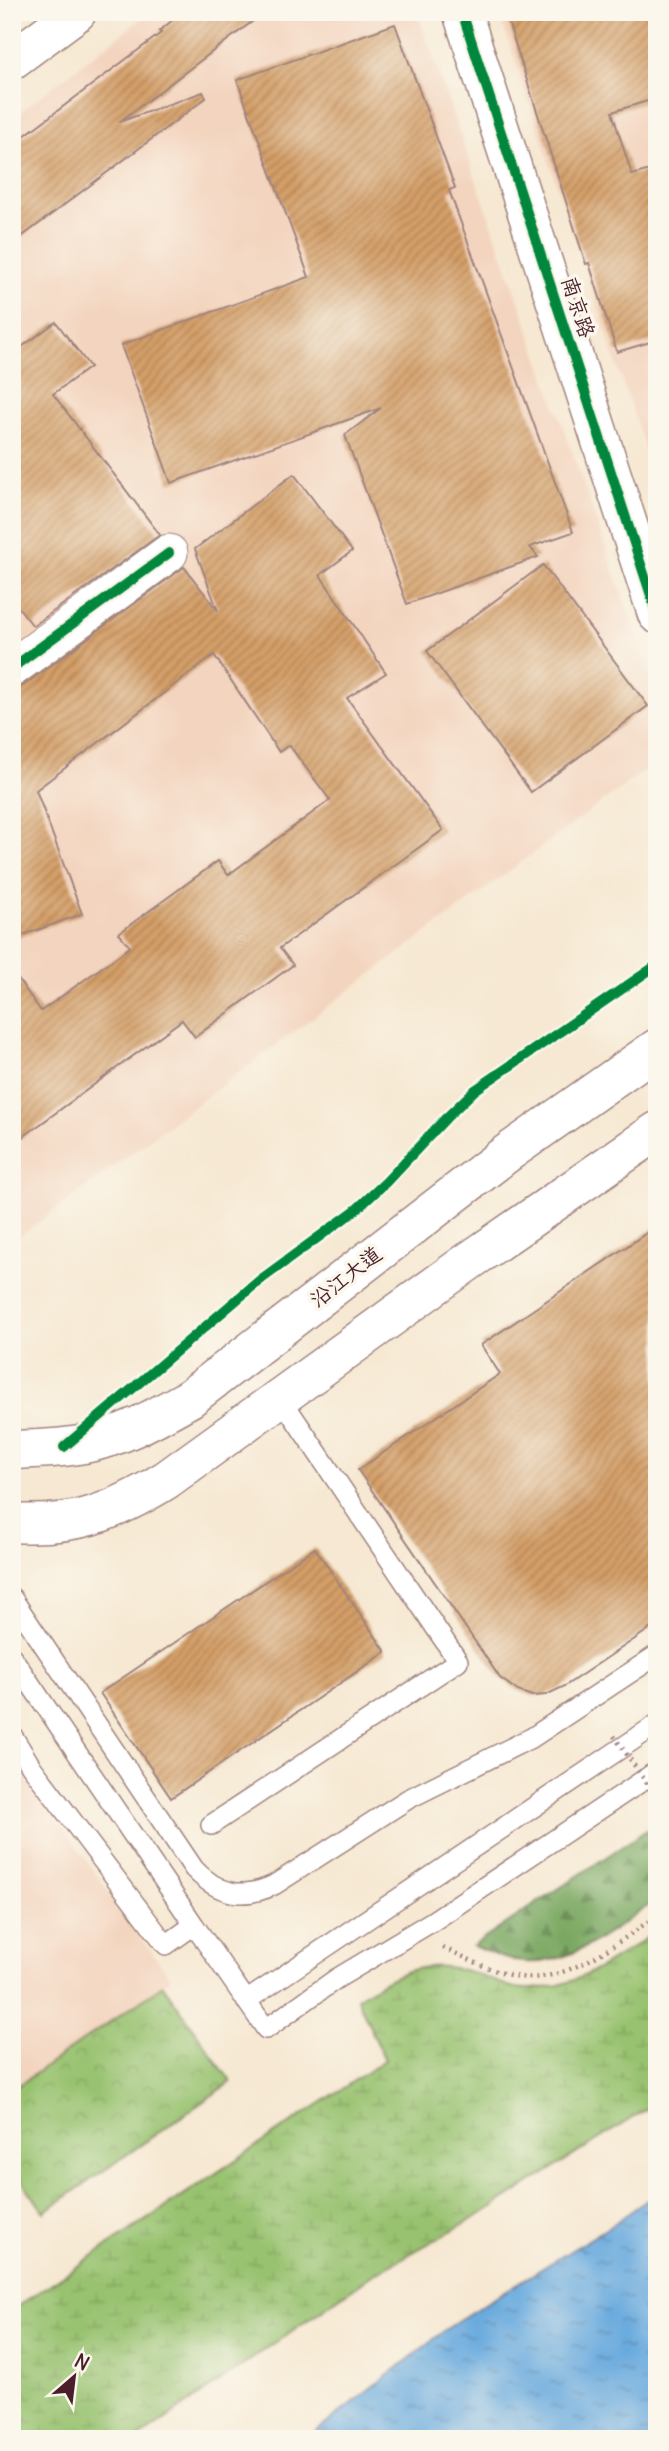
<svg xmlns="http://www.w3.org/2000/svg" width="669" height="2451" viewBox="0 0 669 2451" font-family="Delius,'LXGW WenKai TC',sans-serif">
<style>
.built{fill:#f3d4be}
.forest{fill:url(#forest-firs);stroke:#626446;stroke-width:2}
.wetland{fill:url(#wetland-marsh);stroke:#71704d;stroke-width:2}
.park{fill:url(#park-crowns);stroke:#71704d;stroke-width:2}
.water{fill:url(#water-ripples);stroke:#5a6584;stroke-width:2}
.building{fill:url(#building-hatch)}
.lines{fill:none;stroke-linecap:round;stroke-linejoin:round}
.lane-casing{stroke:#a0847e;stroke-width:22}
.street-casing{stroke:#a0847e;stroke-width:39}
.secondary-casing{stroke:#a0847e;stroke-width:41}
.primary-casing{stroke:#a0847e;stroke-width:41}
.path{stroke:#a0847e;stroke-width:4.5;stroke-dasharray:2 5;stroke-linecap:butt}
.lane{stroke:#fff;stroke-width:19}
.street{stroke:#fff;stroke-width:37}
.secondary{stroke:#fff;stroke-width:38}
.primary{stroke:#fff;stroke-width:38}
.path-bridge{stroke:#a0847e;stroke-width:4.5;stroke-dasharray:2 5;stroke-linecap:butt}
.cycleway-casing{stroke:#fbf7ec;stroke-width:15}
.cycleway{stroke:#00873e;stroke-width:10}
.labels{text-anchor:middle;stroke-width:7;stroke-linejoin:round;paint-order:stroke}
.street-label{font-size:21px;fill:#4a1f2b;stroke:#fbf7ec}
</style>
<defs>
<pattern id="forest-firs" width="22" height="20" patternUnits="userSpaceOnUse" patternTransform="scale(1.75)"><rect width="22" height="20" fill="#7aa862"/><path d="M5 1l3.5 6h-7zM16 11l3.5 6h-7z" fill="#668851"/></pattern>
<pattern id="wetland-marsh" width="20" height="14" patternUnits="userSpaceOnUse" patternTransform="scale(1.75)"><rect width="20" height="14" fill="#98c26f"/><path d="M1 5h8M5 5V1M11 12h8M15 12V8" fill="none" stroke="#84a660"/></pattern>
<pattern id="park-crowns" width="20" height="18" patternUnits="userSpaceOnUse" patternTransform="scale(1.75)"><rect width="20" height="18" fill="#98c26f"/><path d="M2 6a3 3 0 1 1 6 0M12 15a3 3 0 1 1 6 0" fill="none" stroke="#84a660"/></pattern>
<pattern id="water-ripples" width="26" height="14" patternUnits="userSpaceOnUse" patternTransform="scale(1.75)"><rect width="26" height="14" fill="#6babde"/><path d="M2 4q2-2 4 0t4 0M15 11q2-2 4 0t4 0" fill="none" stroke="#5a8bb4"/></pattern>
<pattern id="building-hatch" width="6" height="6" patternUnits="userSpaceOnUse" patternTransform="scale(1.75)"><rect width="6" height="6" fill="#d49f68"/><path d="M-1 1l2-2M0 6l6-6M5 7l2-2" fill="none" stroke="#ae8156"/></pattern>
</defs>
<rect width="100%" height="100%" fill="#fbf7ec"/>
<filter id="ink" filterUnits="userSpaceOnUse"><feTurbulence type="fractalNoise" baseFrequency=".0143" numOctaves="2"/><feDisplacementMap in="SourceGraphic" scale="14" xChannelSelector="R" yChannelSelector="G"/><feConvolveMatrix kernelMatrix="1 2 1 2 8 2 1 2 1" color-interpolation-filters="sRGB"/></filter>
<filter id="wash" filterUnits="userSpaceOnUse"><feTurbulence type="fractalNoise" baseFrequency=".00686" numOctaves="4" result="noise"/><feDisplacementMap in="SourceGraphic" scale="28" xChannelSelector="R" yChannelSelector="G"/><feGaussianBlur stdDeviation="1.57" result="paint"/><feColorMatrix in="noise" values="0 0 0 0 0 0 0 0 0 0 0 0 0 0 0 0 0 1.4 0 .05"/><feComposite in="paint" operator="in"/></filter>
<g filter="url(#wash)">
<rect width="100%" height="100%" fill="#f6e8d2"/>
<!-- built -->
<path class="built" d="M150,12h267l240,681v68l-645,481v-1124z
M499,12h158v473z
M12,1756l159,223 -159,111z"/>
<!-- forest -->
<path class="forest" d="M657,1823v77c-39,25 -83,66 -132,62 -18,-1 -35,-9 -52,-16z"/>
<!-- wetland -->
<path class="wetland" d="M657,1931v171l-172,110 -113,63 -235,164h-125v-129l373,-250 -28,-62c39,-26 72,-42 119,-24 17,6 33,15 51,15 50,1 90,-32 130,-58z"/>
<!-- park -->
<path class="park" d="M163,1985l68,97 -187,130 -32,-45v-77z"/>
<!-- water -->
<path class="water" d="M657,2193v246h-350l150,-118 152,-94z"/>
<g id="blocks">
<!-- building -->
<path class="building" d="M183,12h82l-146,110 84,-30 3,6 -194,146v-99l149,-112 -2,-2z
M505,12h152v86l-45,14 20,63 25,-7v172l-40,12 -28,-89 -3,1z
M395,24l60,164 -6,2 124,342 -43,15 8,10 -131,47 -62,-169 36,-27 -210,75 -50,-138 188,-68 -72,-197z
M56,322l34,45 -37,27 107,141 -127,91 -21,-27v-245z
M294,474l58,77 -32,24 66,98 -39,25 96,132 -163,118 13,17 -98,72 -13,-17 -170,125v-174l29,40 89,-64 -11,-14 99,-72 10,14 102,-75 -41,-55 -10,7 -65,-97 -178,135 46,124 -70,25v-250l12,-4 160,-118 34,44 -23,-62z
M543,565l105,141 -117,86 -104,-141z
M657,1226v398l-92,62 -19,9 -14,1 -14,-5 -18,-13 -142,-208 142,-96 -19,-29z
M315,1548l71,104 -215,146 -71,-105z"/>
</g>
</g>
<g filter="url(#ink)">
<use href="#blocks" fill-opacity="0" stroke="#a0847e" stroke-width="2"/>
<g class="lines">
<!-- lane casing -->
<g class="lane-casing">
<path id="lane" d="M12,1598l182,271c24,25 48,31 80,16l134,-86 125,-62 124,-82
M12,1657l182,268 -28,20 -135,-179 -19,-31
M211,1825l247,-164 -178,-264
M194,1925l72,104 70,-50 97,-58 224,-150
M246,2001l411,-277"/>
</g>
<!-- street casing -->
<g class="street-casing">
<path id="street" d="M12,668l157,-115"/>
</g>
<!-- secondary casing -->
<g class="secondary-casing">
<path id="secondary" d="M462,12l195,602
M12,60l65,-48"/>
</g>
<!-- primary casing -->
<g class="primary-casing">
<path id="primary" d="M12,1450c24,-1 48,-1 72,-6 38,-7 72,-27 106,-46l316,-244 151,-106
M12,1523c63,4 101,-10 154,-43l299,-216 192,-133"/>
</g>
<!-- path -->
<path class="path" d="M443,1948c25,10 50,25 77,29 50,6 97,-35 137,-61"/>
<!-- lane -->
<use href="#lane" class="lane"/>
<!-- street -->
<use href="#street" class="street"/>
<!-- secondary -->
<use href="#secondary" class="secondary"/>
<!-- primary -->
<use href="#primary" class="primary"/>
<!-- path-bridge -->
<path class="path-bridge" d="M614,1736l43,62"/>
<!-- cycleway casing -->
<g class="cycleway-casing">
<path id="cycleway" d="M462,12l195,602
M12,668l157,-115
M64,1447l196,-167 97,-71 29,-27 60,-64 29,-28 182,-125"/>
</g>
<!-- cycleway -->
<use href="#cycleway" class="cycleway"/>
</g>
</g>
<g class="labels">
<!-- street labels -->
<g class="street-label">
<text transform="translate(578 307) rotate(72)" y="7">南京路</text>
<text transform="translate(346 1277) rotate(-38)" y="7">沿江大道</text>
</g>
</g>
<!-- margin -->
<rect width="669" height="2451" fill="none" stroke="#fbf7ec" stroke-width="42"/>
<!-- north arrow -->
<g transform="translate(74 2377) rotate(28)" stroke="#fbf7ec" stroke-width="5" paint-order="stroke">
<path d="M0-5L12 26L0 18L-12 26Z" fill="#4a1f2b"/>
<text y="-10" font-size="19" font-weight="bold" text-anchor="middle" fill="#4a1f2b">N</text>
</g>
</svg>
